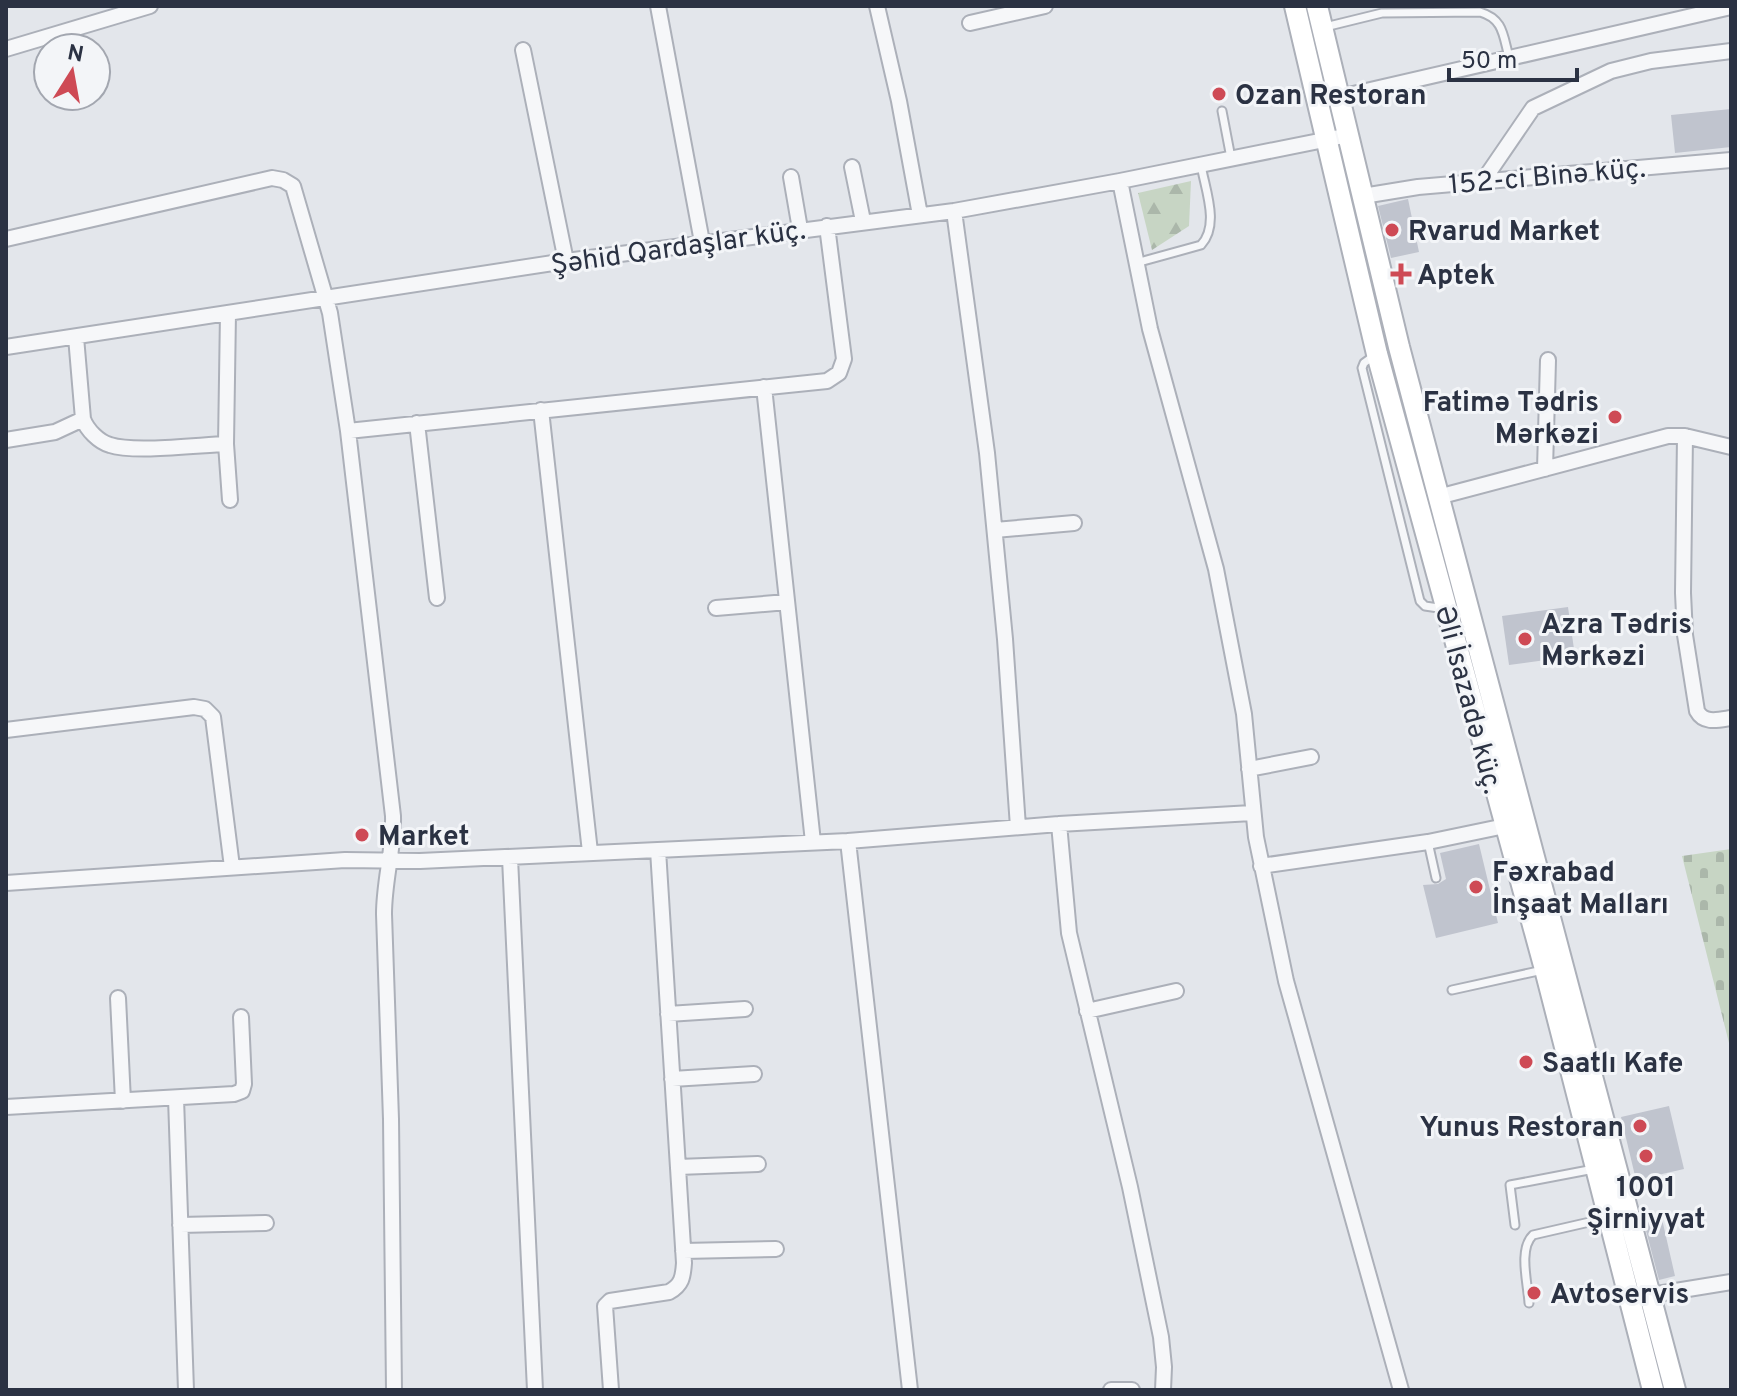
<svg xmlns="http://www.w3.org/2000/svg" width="1737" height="1396" viewBox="0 0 1737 1396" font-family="Overpass,sans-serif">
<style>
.forest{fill:url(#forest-firs)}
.cemetery{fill:url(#cemetery-stones)}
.building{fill:#c0c4ce}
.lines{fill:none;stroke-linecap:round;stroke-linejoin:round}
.lane-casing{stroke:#acb0b9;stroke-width:11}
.street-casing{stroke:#acb0b9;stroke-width:18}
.secondary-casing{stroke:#acb0b9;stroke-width:24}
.lane{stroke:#f6f7f9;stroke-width:7}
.street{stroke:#f6f7f9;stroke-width:14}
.secondary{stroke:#fff;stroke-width:20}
.poi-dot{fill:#ce4a55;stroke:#f3f5f8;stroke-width:3}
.labels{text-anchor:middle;stroke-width:6;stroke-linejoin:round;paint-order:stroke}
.poi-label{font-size:28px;font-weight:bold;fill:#2b3243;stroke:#f3f5f8;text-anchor:start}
.street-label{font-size:28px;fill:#2b3243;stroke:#f3f5f8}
</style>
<defs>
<pattern id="forest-firs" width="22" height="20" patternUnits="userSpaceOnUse" patternTransform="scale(2)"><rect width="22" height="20" fill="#c7d5c4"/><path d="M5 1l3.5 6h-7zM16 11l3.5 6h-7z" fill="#abb7aa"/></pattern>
<pattern id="cemetery-stones" width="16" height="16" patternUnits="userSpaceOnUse" patternTransform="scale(2)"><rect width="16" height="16" fill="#c7d5c4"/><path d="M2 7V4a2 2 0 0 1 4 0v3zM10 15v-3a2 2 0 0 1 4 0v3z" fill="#abb7aa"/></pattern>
</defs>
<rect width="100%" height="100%" fill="#e3e6eb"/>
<!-- forest -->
<path class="forest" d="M1191,181l-2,45 -37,24 -14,-57z"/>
<!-- cemetery -->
<path class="cemetery" d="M1731,849v202l-49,-195z"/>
<!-- building -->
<path class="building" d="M1731,109v38l-56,6 -4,-38z
M1408,199l11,53 -28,6 -13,-52z
M1568,607l7,49 -66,9 -7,-49z
M1479,844l19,79 -62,15 -13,-53 15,-1 8,-5 -6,-26z
M1669,1106l15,63 -48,11 -15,-63z
M1662,1219l13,57 -16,4 -15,-57z"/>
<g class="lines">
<!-- lane casing -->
<g class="lane-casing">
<path id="lane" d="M1325,27l57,-14 98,-1c24,7 23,24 29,45
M1222,111l9,47
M1136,263l65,-18c19,-20 4,-56 0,-80
M1375,355l-11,8 -2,5 58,233 5,5 20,3
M1428,842l8,36
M1452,990l91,-20
M1515,1225l-5,-40 84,-16
M1529,1303c-1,-19 -11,-54 4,-68l74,-17"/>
</g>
<!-- street casing -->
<g class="street-casing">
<path id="street" d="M658,6l44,236
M877,6l22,95 21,114
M970,23l75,-17
M6,49l144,-43
M523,50l43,211
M1340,97l391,-90
M852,167l11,54
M791,177l9,52
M1120,181l30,148 66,240 28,145 12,123 30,144 115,409
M1483,181l50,-73 78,-37 40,-10 80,-10
M1363,196l55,-9 313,-27
M954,211l33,242 18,186 13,188
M6,239l266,-61 11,2 10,6 37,127 18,118 45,385c1,33 -9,65 -9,98l7,205 3,271
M228,313l-2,131 4,56
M6,347l560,-86 388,-50 166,-30 229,-46
M764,387l49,455
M541,410l49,442
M83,419c4,11 16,23 27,26 24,8 89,0 116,-1
M417,423l20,175
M348,431l479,-50 12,-8 5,-14 -17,-133
M1685,436l-2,157 2,42 12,76c7,13 21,9 34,7
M6,440l49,-8 28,-13 -7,-82
M1545,469l3,-109
M1438,497l230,-61h17l46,11
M995,530l79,-7
M716,608l71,-6
M6,730l188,-23 11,2 8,8 19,150
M1249,769l62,-12
M1059,824l10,109 61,254 31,150 3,30 -1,23
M848,841l62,549
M510,858l25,532
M1261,866l167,-24 77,-16
M6,883l339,-23 75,1 428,-20 211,-17 193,-11
M118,998l5,103
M1087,1011l89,-20
M668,1014l77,-5
M672,1079l82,-5
M176,1098l10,292
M6,1107l228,-13 8,-3 2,-7 -3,-67
M678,1167l80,-3
M180,1225l86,-2
M683,1251l93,-2
M1651,1295l80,-13
M611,1390l-6,-84 5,-5 59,-9c13,-7 14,-15 15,-29l-26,-413
M1111,1390h21"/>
</g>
<!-- secondary casing -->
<g class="secondary-casing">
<path id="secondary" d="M1295,6l82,348 168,615 108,421
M1317,6l82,341 276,1043"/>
</g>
<!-- lane -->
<use href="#lane" class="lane"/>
<!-- street -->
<use href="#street" class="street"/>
<!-- secondary -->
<use href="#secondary" class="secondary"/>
</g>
<!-- markers -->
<g class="poi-dot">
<circle cx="1219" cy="94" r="8"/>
<circle cx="1392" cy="230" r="8"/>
<path d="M1397 262h8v8h8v8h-8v8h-8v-8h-8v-8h8z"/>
<circle cx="1615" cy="417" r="8"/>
<circle cx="1525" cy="639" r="8"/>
<circle cx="362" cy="835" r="8"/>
<circle cx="1476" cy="887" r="8"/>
<circle cx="1526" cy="1062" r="8"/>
<circle cx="1640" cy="1126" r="8"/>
<circle cx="1646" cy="1156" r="8"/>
<circle cx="1534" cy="1293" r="8"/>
</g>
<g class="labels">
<!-- poi labels -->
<g class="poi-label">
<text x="1235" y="104">Ozan Restoran</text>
<text x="1408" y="240">Rvarud Market</text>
<text x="1417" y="284">Aptek</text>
<text x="1599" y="411" text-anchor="end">Fatimə Tədris<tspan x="1599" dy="32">Mərkəzi</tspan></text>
<text x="1541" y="633">Azra Tədris<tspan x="1541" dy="32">Mərkəzi</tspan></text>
<text x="378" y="845">Market</text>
<text x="1492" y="881">Fəxrabad<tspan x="1492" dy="32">İnşaat Malları</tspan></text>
<text x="1542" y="1072">Saatlı Kafe</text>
<text x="1624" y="1136" text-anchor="end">Yunus Restoran</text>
<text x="1646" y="1196" text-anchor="middle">1001<tspan x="1646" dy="32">Şirniyyat</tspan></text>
<text x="1550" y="1303">Avtoservis</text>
</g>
<!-- street labels -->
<g class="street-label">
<text transform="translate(1547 175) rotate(-5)" y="10">152-ci Binə küç.</text>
<text transform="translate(678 246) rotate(-8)" y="10">Şəhid Qardaşlar küç.</text>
<text transform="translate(1470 699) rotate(75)" y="10">Əli İsazadə küç.</text>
</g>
</g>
<!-- border -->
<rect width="1737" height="1396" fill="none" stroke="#2b3243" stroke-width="16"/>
<!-- north arrow -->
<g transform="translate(72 72) rotate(11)"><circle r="38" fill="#f3f5f8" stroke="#a3a7b0" stroke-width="2"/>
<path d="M0-6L14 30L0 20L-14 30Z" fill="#ce4a55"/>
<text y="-12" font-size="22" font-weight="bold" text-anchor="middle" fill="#2b3243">N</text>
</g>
<!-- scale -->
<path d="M1449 68v12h128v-12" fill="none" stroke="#2b3243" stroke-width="4"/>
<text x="1461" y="68" font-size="24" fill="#2b3243" stroke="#f3f5f8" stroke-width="6" paint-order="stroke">50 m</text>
</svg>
